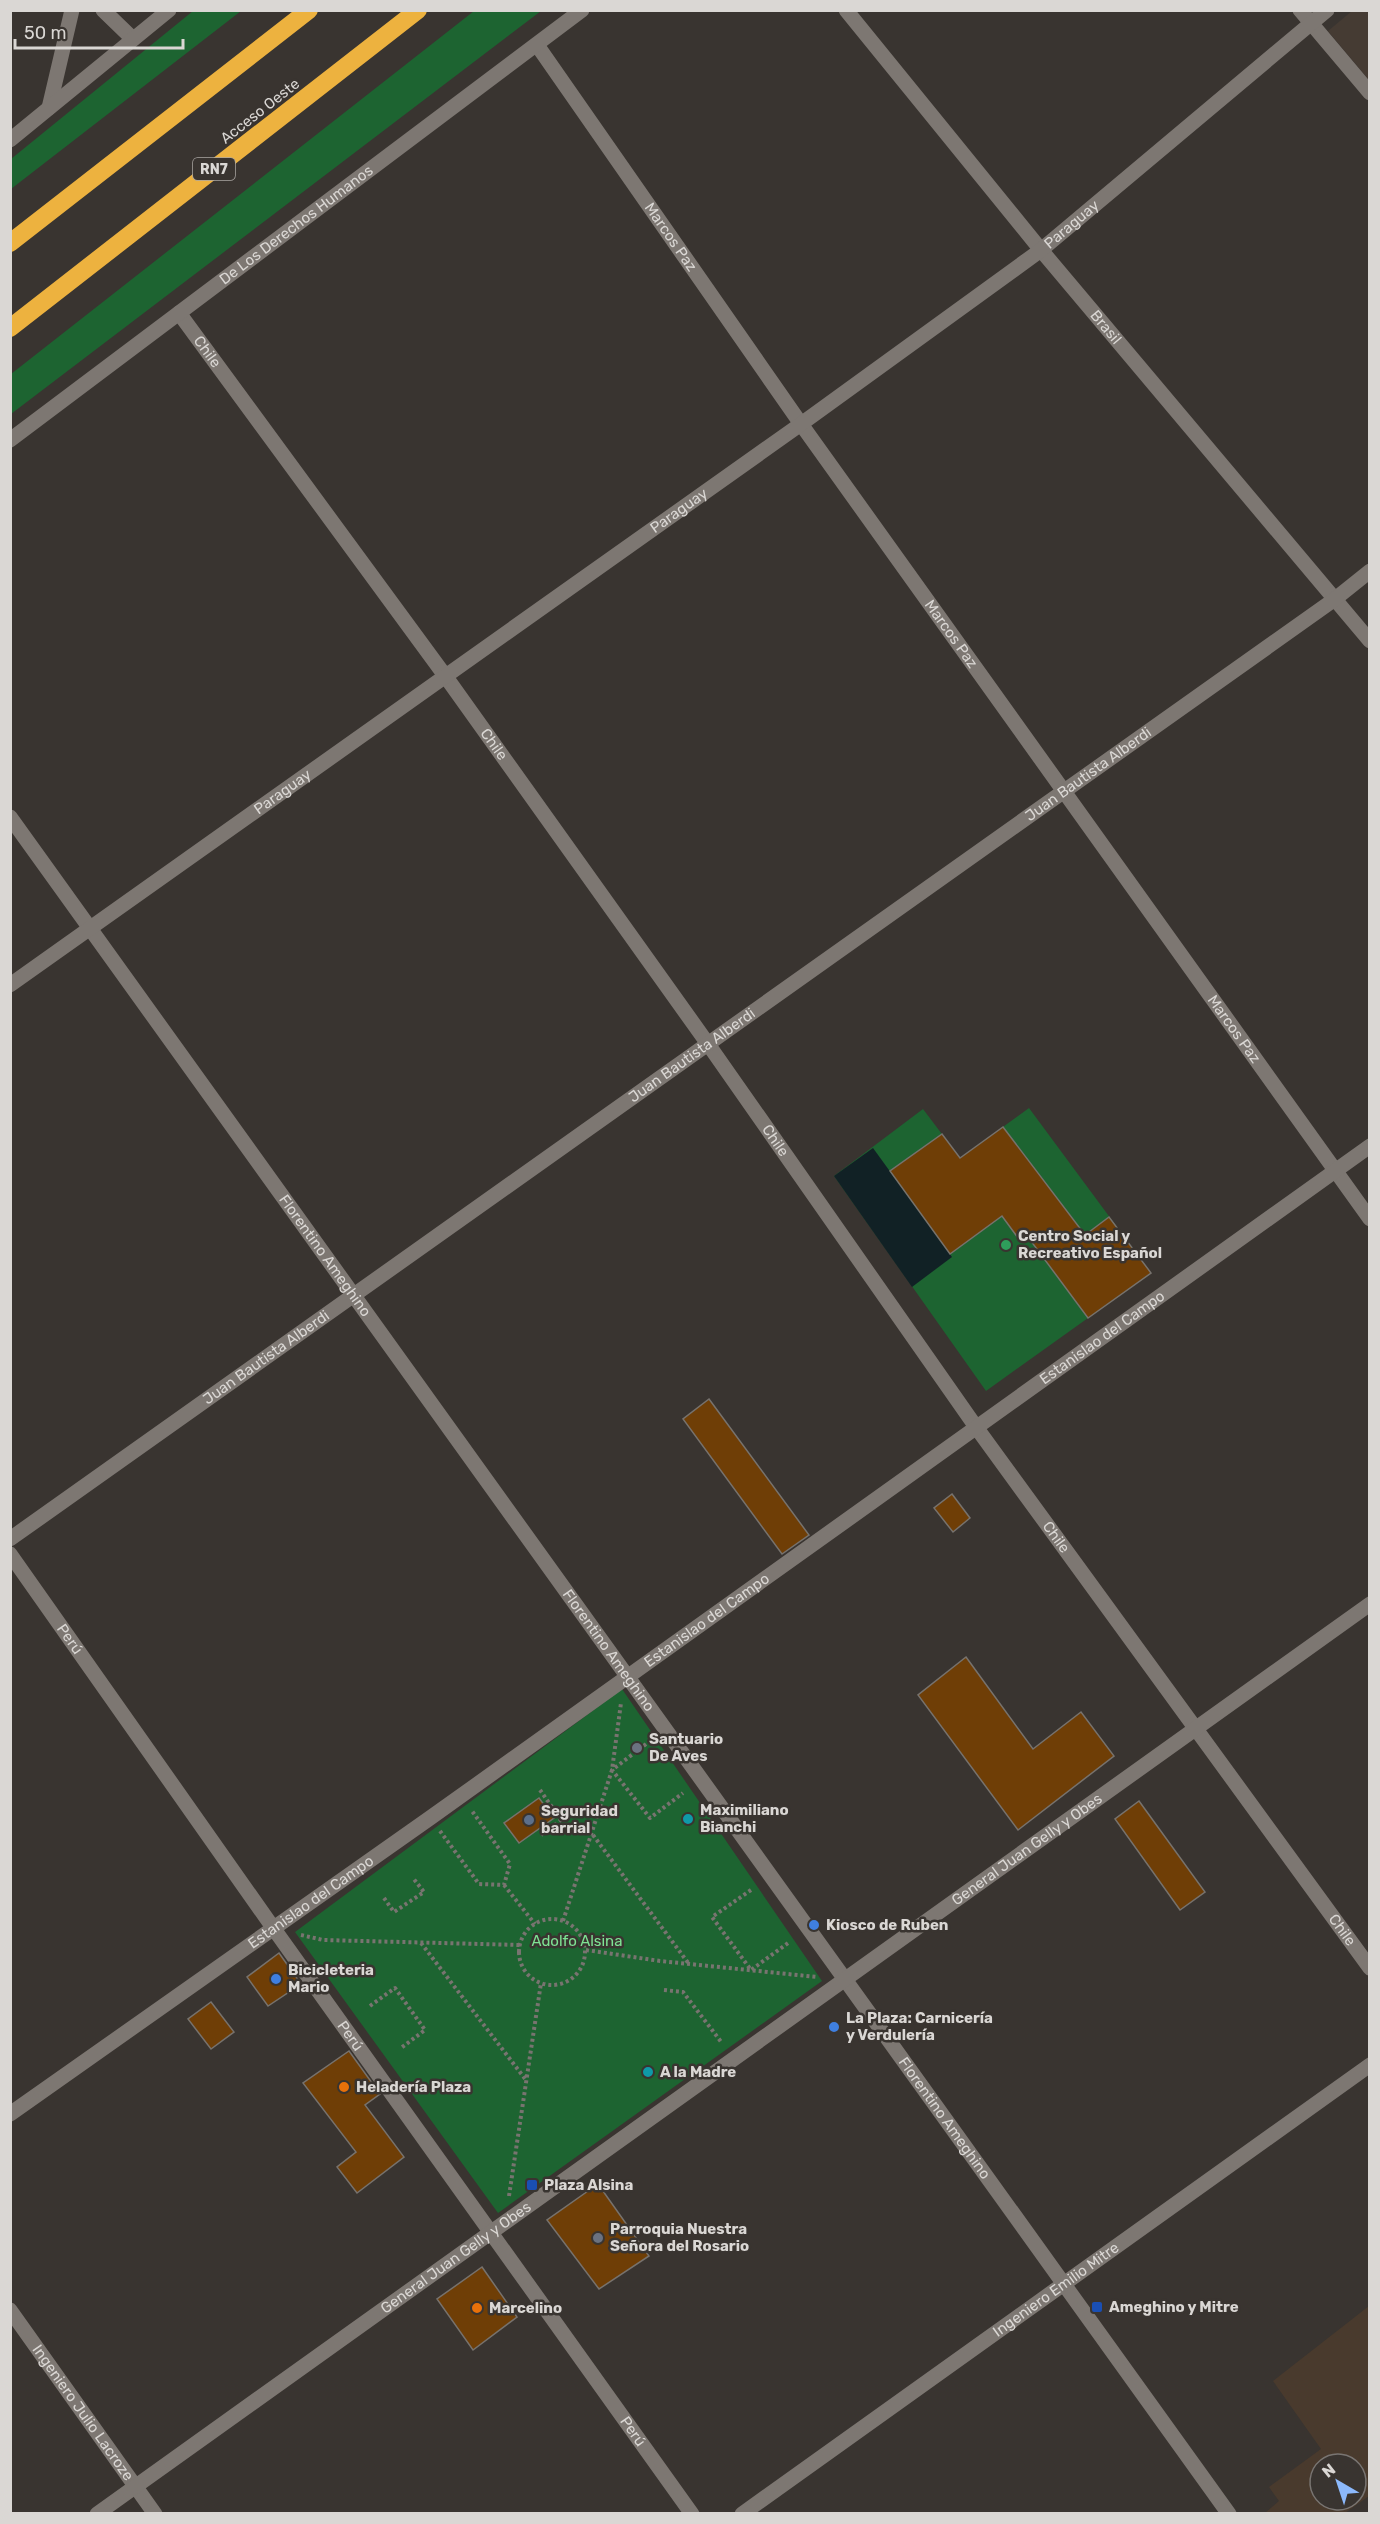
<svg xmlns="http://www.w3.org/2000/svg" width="1380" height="2524" viewBox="0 0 1380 2524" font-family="Rubik,sans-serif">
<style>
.commercial{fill:#493a2d;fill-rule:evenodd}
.built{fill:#453b33}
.green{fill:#1d6431}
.water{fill:#112125}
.building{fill:#6f3e06;stroke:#77726d;stroke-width:1.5}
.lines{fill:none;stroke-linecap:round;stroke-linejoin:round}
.path{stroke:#787470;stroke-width:4;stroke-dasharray:3 3;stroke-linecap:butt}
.minor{stroke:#7d7772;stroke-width:15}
.tertiary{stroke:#7d7772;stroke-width:15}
.motorway{stroke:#edb23f;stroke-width:18}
.leisure-dot{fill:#2e9e5b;stroke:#393430;stroke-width:2}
.worship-dot{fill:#6b7280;stroke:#393430;stroke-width:2}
.culture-dot{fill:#0f9aa8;stroke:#393430;stroke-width:2}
.service-dot{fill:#5c6f8a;stroke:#393430;stroke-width:2}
.shop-dot{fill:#3f7fe0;stroke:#393430;stroke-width:2}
.food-dot{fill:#e8710a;stroke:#393430;stroke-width:2}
.transit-dot{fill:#1a4fb4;stroke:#393430;stroke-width:2}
.labels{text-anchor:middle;stroke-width:5;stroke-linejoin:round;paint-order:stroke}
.shield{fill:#393430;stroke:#aaa6a3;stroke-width:1.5}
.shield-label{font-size:14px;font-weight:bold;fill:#dad7d4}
.street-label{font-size:15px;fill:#dad7d4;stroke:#393430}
.poi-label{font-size:15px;font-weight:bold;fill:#dad7d4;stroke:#393430;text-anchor:start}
.park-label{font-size:15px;fill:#7ee293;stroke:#393430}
</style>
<rect width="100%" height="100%" fill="#393430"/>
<!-- commercial -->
<path class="commercial" d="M1369,2306v190l-24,17h-80l14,-12 -10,-14 52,-38 -48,-68zM1320,2464h36v36h-36z"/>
<!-- built -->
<path class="built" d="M1352,11h17v69l-41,-49z"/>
<!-- green -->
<path class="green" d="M193,11h48l-230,178v-30z
M474,11h67l-530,403v-40z
M1029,1108l122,165 -165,118 -152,-215 89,-67 37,49z
M622,1689l200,292 -324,232 -203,-281z"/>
<!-- water -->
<path class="water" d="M873,1148l79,109 -40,30 -78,-111z"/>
<!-- building -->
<path class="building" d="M1003,1127l82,108 24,-18 42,56 -63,45 -60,-81 -7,5 -19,-26 -52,38 -60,-83 52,-37 18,24z
M709,1399l100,136 -27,19 -99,-135z
M952,1494l18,24 -17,14 -19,-24z
M966,1657l67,92 48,-37 33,44 -96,74 -100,-135z
M539,1798l15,20 -35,25 -15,-20z
M1139,1801l66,91 -25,18 -65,-91z
M279,1953l22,31 -33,22 -21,-29z
M211,2002l23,30 -23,17 -23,-30z
M349,2051l31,43 -15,11 39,52 -47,36 -20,-26 19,-15 -53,-69z
M598,2184l51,72 -50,33 -52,-69z
M482,2267l35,50 -44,33 -36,-51z"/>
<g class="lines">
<!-- path -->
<path class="path" d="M646,1744l-34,26 38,48 33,-25
M540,1790l21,30 -20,15
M440,1831l39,53 25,1 6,-21 -38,-53
M593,1835l96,129
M504,1885l31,39
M751,1890l-39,27 39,53 37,-27
M384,1898l10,14 30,-20 -11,-14
M519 1952a33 33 0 1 1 66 0a33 33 0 1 1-66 0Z
M563,1921l49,-151 9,-67
M301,1935l22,5 197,5
M421,1943l105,137
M586,1950l74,11 157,16
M664,1990l19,2 39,51
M370,2006l25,-18 30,42 -24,18
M509,2196l32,-213"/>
<!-- minor -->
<g class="minor">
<path d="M103,10l30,29"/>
<path id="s1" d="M846,10l195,240 329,391"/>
<path d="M1300,10l70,83"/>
<path id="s2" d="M537,45l264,379 569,795"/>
<path d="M49,108l23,-98"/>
<path id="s3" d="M179,313l267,364 262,367 268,383 394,541"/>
<path id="s4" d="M10,817l1219,1697"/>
<path id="s5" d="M10,985l791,-561 240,-174 286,-240"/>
<path id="s6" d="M10,1539l1325,-940 35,-28"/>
<path id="s7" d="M10,1554l264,375 418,585"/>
<path id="s8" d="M10,2114l420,-296 940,-672"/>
<path id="s9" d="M10,2310l145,204"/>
<path id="s10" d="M97,2514l1273,-910"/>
<path id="s11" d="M742,2514l628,-449"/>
</g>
<!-- tertiary -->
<g class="tertiary">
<path d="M10,140l159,-130"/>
<path id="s12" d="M10,440l572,-430"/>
</g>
<!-- motorway -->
<path class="motorway" d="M10,243l299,-233
M10,328l408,-318"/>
</g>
<!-- markers -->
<circle class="leisure-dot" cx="1006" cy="1245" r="6"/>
<g class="worship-dot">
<circle cx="637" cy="1748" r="6"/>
<circle cx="598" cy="2238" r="6"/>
</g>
<g class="culture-dot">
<circle cx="688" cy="1819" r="6"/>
<circle cx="648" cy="2072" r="6"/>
</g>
<circle class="service-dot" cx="529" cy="1820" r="6"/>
<g class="shop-dot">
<circle cx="814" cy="1925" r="6"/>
<circle cx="276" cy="1979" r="6"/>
<circle cx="834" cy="2027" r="6"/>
</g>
<g class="food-dot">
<circle cx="344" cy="2087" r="6"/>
<circle cx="477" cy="2308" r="6"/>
</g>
<g class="transit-dot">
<rect x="526" y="2179" width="12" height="12" rx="3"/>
<rect x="1091" y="2301" width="12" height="12" rx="3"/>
</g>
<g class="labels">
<!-- shield labels -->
<rect class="shield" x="193" y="158" width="42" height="22" rx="4.5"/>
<g class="shield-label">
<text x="214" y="174">RN7</text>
</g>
<!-- street labels -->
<g class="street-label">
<text transform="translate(260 111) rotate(-38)" y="5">Acceso Oeste</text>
<text dy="5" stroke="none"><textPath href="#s5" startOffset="1306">Paraguay</textPath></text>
<text dy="5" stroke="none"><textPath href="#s12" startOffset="358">De Los Derechos Humanos</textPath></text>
<text dy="5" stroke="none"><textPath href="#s2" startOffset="234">Marcos Paz</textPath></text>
<text dy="5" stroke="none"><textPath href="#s1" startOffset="410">Brasil</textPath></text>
<text dy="5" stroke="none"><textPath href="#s3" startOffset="48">Chile</textPath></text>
<text dy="5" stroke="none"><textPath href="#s5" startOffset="820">Paraguay</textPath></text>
<text dy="5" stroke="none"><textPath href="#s2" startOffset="720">Marcos Paz</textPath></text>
<text dy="5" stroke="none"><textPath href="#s3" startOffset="534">Chile</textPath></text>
<text dy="5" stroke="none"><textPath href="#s6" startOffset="1322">Juan Bautista Alberdi</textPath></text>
<text dy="5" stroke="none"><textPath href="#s5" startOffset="334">Paraguay</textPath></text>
<text dy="5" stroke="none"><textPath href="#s2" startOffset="1206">Marcos Paz</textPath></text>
<text dy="5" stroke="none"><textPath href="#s6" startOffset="836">Juan Bautista Alberdi</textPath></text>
<text dy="5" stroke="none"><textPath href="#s3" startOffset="1020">Chile</textPath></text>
<text dy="5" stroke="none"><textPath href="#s4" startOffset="540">Florentino Ameghino</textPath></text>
<text dy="5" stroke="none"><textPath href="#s8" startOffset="1340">Estanislao del Campo</textPath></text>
<text dy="5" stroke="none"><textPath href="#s6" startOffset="314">Juan Bautista Alberdi</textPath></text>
<text dy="5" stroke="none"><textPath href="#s3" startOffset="1506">Chile</textPath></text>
<text dy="5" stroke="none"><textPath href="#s8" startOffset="854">Estanislao del Campo</textPath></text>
<text dy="5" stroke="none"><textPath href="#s7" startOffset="104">Perú</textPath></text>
<text dy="5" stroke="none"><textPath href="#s4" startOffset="1026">Florentino Ameghino</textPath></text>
<text dy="5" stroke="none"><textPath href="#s10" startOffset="1143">General Juan Gelly y Obes</textPath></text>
<text dy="5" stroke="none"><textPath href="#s8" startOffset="368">Estanislao del Campo</textPath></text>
<text dy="5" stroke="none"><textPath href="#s3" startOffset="1992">Chile</textPath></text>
<text dy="5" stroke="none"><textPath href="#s7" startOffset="590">Perú</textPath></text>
<text dy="5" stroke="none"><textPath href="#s4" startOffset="1602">Florentino Ameghino</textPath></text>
<text dy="5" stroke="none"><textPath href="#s10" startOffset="441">General Juan Gelly y Obes</textPath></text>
<text dy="5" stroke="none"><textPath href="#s11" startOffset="386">Ingeniero Emilio Mitre</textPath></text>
<text dy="5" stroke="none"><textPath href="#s9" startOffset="126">Ingeniero Julio Lacroze</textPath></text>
<text dy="5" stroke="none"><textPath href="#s7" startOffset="1076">Perú</textPath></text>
</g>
<!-- poi labels -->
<g class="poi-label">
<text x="1018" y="1241">Centro Social y<tspan x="1018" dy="17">Recreativo Español</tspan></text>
<text x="649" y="1744">Santuario<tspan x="649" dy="17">De Aves</tspan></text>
<text x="700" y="1815">Maximiliano<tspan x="700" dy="17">Bianchi</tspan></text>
<text x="541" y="1816">Seguridad<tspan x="541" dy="17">barrial</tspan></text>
<text x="826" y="1930">Kiosco de Ruben</text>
<text x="288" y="1975">Bicicleteria<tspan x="288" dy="17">Mario</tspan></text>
<text x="846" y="2023">La Plaza: Carnicería<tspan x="846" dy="17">y Verdulería</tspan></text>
<text x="660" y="2077">A la Madre</text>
<text x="356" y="2092">Heladería Plaza</text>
<text x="544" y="2190">Plaza Alsina</text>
<text x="610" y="2234">Parroquia Nuestra<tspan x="610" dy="17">Señora del Rosario</tspan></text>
<text x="1109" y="2312">Ameghino y Mitre</text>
<text x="489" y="2313">Marcelino</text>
</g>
<!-- park labels -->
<g class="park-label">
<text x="577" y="1946">Adolfo Alsina</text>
</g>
</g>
<!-- border -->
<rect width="1380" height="2524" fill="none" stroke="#dad7d4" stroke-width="24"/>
<!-- north arrow -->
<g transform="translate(1338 2482) rotate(321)"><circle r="28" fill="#393430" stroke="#797572" stroke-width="1.5"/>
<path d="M0-4.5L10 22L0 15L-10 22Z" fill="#8cb9fc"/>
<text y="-9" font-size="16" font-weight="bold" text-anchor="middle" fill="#dad7d4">N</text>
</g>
<!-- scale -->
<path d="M15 39v9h168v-9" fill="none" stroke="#dad7d4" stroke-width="3"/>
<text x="24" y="39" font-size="18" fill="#dad7d4" stroke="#393430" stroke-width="4.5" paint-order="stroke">50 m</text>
</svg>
